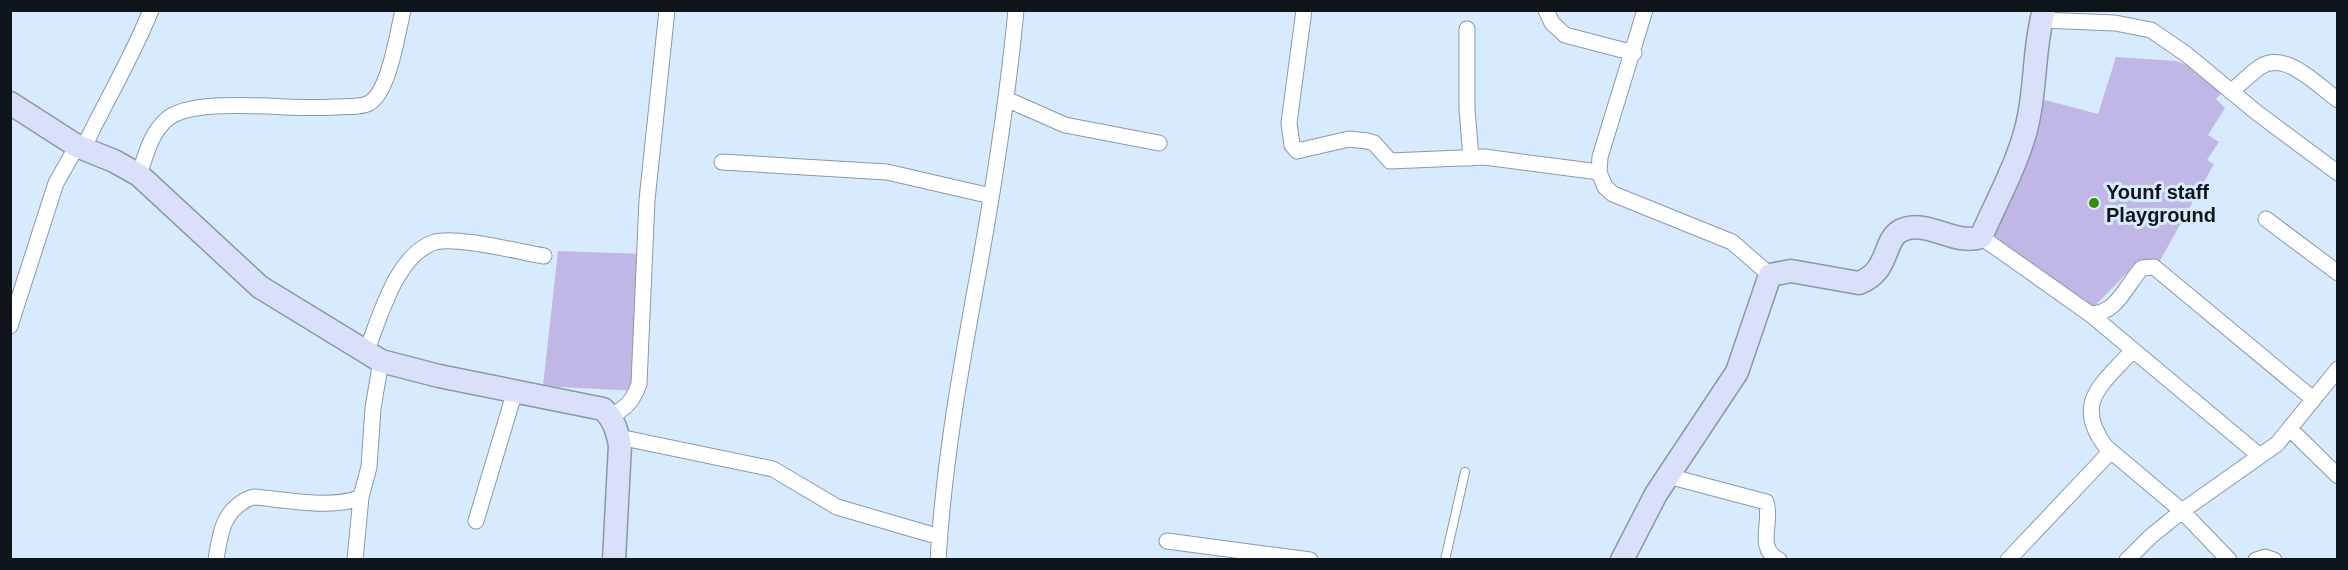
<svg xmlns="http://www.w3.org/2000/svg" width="2348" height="570" viewBox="0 0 2348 570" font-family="Arial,sans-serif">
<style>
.green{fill:#c1b7e7}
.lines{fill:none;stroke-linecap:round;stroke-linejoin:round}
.lane-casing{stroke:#8899ab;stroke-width:10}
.street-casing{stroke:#8899ab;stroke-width:17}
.secondary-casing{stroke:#8899ab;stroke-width:25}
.lane{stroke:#fff;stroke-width:8}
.street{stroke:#fff;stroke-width:15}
.secondary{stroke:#dae0f9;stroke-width:22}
.poi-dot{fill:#348f00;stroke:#d8ebfe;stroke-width:2}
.labels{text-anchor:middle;stroke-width:6;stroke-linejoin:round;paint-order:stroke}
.poi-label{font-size:20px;font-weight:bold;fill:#0e151b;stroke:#d8ebfe;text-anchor:start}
</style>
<rect width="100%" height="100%" fill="#d8ebfe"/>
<!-- green -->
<path class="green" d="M2116,57l60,4 32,12 16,17 -8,9 9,9 -17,27 11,7 -12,18 7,4 -57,102 -17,-2 -15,11 -38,39 -105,-76 48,-142 68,18z
M558,251l86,3 -8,137 -93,-5z"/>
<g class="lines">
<!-- lane casing -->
<g class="lane-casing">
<path id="lane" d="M1445,560l20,-88"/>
</g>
<!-- street casing -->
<g class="street-casing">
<path id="street" d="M1304,10l-15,113 3,22 5,6 52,-12 18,2 7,2 16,18 94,-4 115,15
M1546,10l6,13 13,12 69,18
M1645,10l-45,147 -1,15 6,15 8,7 119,48 38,33
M2041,20l74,3 36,7 35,24 70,58 82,61
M1467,29v80l4,49
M2231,92c9,-8 19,-18 29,-25 26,-17 58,19 78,33
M1006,99l59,26 94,18
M83,149c22,-47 49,-91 68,-139
M722,162l165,10 104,24
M139,175c7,-20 11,-41 28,-56 29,-24 127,-8 166,-12 10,-1 28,1 36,-4 20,-10 29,-72 34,-93
M2266,219l72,54
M1981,237l109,77c27,0 36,-29 52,-46l12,-1 158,131
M2090,314l170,142
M10,326l46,-143 21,-37
M2132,351c-29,33 -60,51 -26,96l76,64 47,49
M366,352c14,-34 30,-98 69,-110 22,-6 84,10 109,14
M611,416c15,-8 22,-15 28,-32l8,-184 20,-190
M2290,429l48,47
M619,437l154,32 64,38 103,30
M1668,476l98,26c7,20 -11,46 13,58
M476,521l39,-130
M1167,541l143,19
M216,560c4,-28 8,-53 37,-63 30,2 80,13 108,0l8,-30 4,-59 8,-47
M355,560l6,-63
M938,560c6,-101 24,-199 42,-297 15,-84 28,-168 36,-253
M2008,560l103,-109
M2127,560l23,-23 32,-26 95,-67 61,-75
M2256,560l9,-3 9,3"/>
</g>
<!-- secondary casing -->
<g class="secondary-casing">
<path id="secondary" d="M10,103l67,43 37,15 25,14 121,112 121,74 58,15 164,33c11,10 14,22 17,36l-6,115
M1622,560l34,-66 81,-122 33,-97 21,-4 68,12c32,-12 23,-44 43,-53 27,-11 52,16 79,7 16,-37 41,-81 48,-121 7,-35 5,-71 15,-106"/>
</g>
<!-- lane -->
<use href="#lane" class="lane"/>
<!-- street -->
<use href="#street" class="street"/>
<!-- secondary -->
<use href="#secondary" class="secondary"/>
</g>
<!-- markers -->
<circle class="poi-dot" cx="2094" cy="203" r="6"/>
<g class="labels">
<!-- poi labels -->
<g class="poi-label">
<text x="2106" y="199">Younf staff<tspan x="2106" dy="23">Playground</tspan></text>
</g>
</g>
<!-- border -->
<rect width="2348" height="570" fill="none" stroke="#0e151b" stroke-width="24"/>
</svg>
